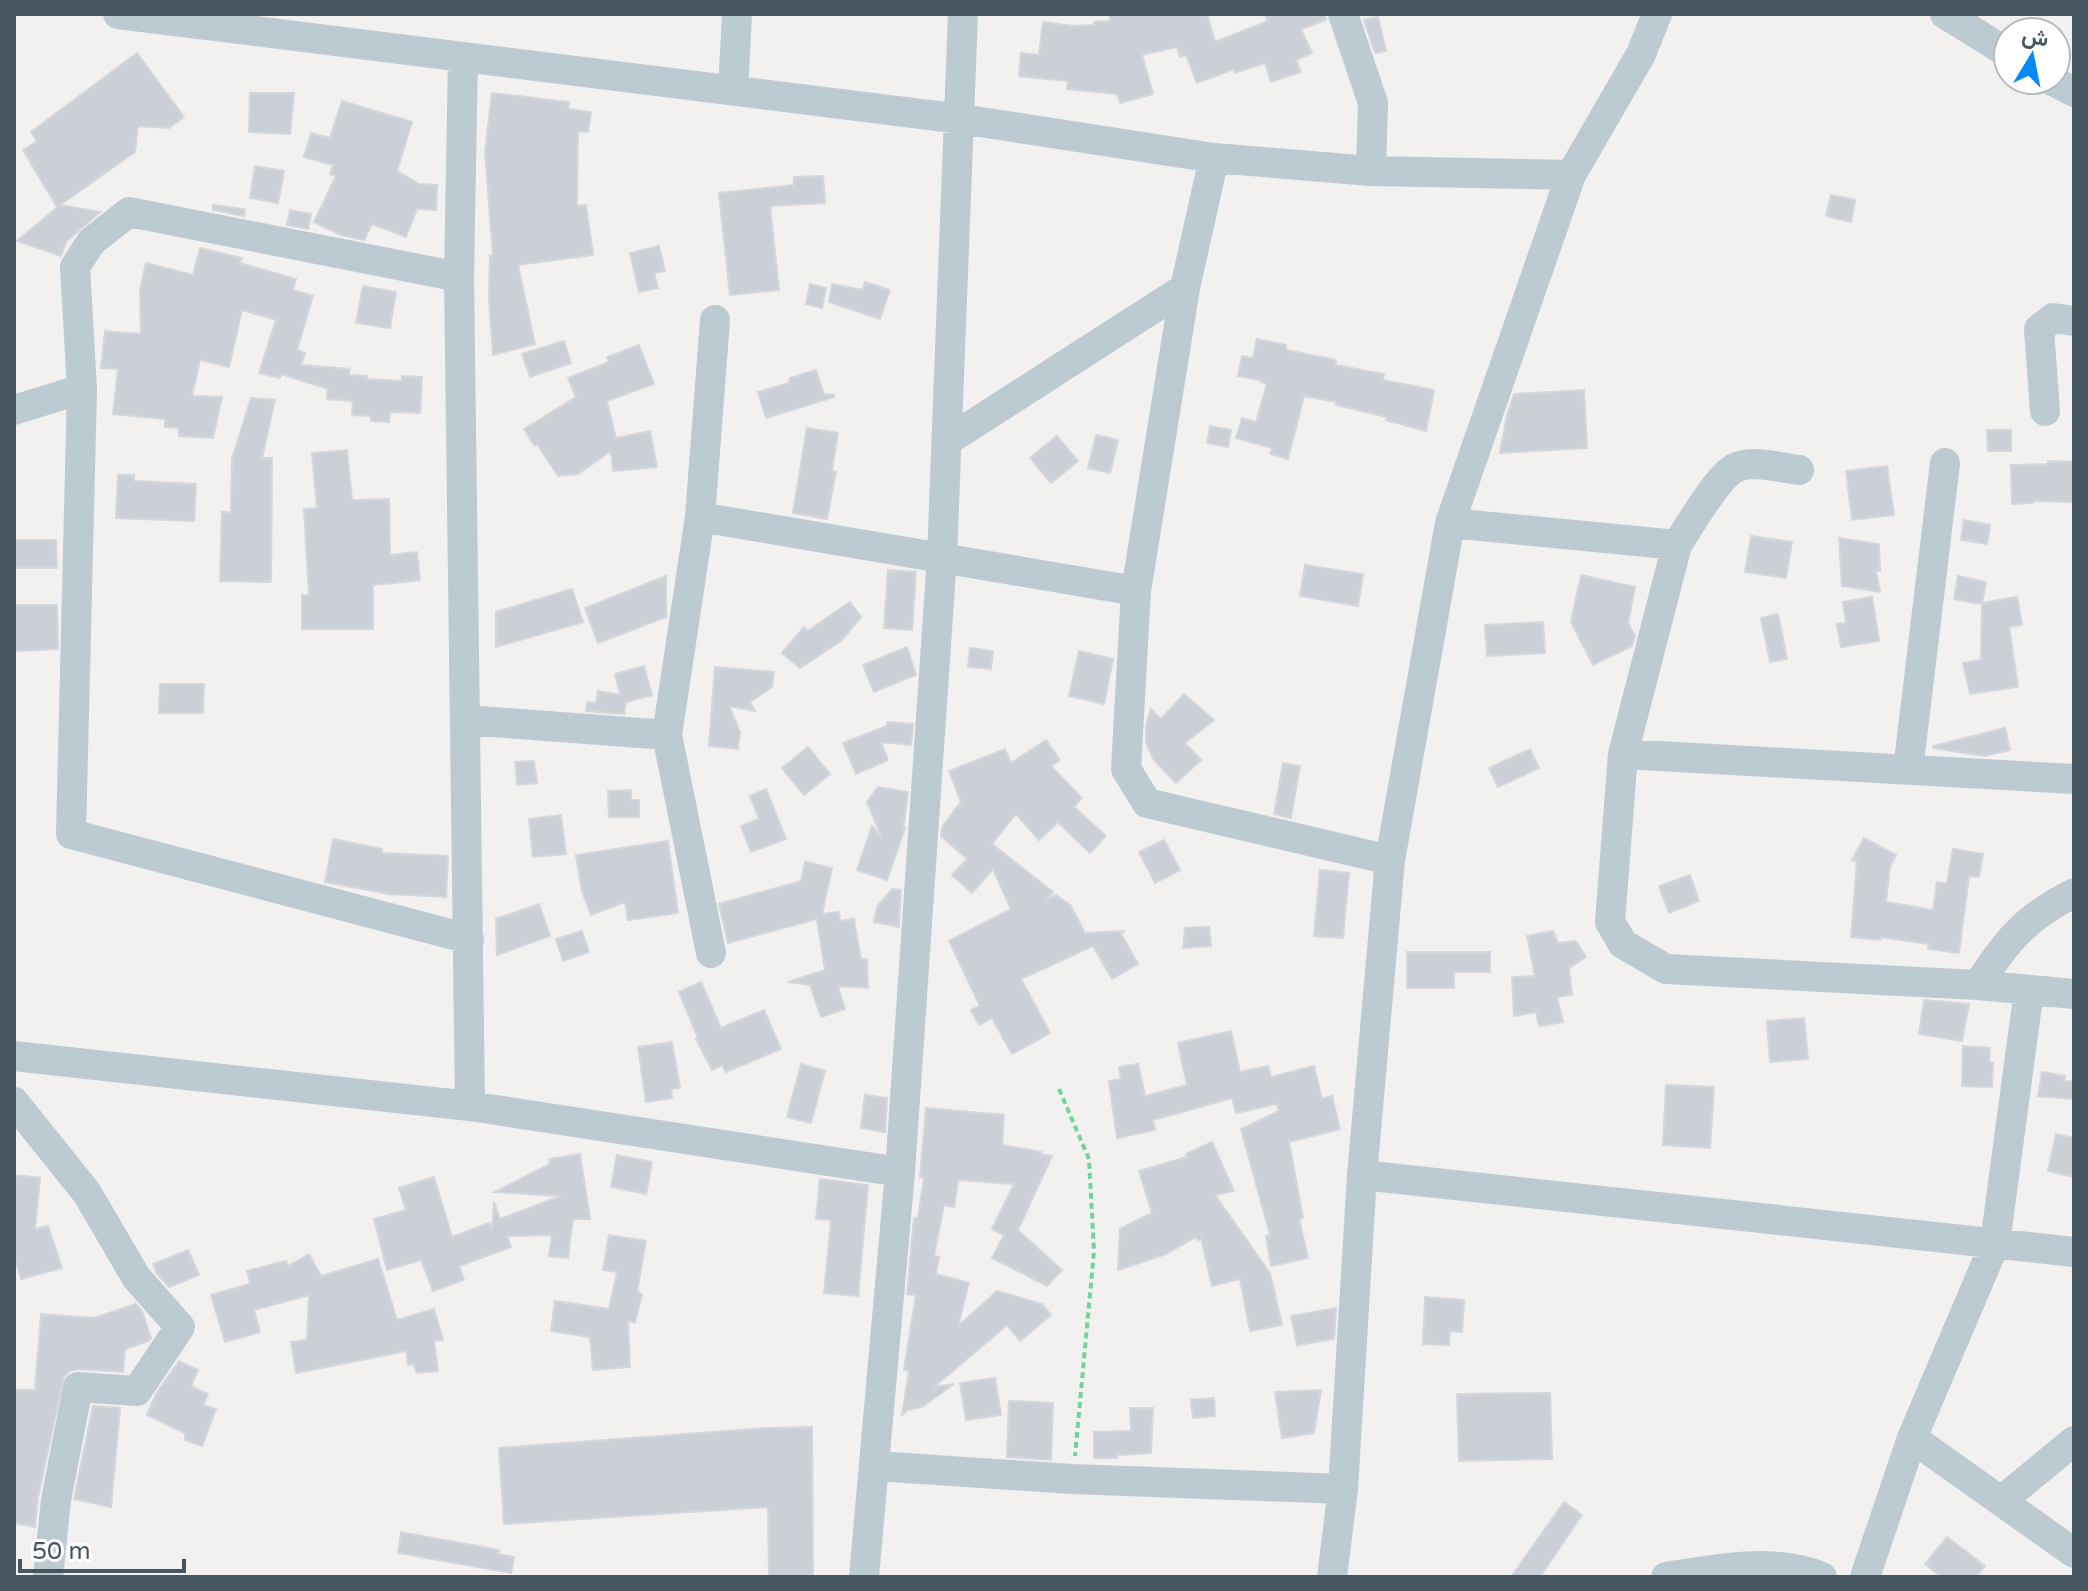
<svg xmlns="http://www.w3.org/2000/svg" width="2088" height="1591" viewBox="0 0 2088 1591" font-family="'Varela Round',Vazirmatn,sans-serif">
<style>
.building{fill:#cbd0d6;stroke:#d3d7dc;stroke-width:2}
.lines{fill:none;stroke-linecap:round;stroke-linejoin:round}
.path{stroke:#6ed797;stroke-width:4;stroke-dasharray:6 4;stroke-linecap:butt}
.minor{stroke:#bccad1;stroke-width:30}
</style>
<rect width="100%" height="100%" fill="#f3f0f0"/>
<!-- building -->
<path class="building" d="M1109,14h98l8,28 53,-21 -4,-7h61l1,6 -25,9 11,24 -16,7 5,12 -30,10 -6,-19 -30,10 -1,-4 -37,14 -11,-28 -6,2 -3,-10 -35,8 11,39 -33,9 -3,-9 -50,-5 1,-8 -49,-5 2,-23 18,2 4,-33 31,4 20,-1v-3l16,-1z
M1378,17l8,34 -11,2 -11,-33z
M137,53l47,64 -15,11 -31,-2 -3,26 -78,55 -34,-57 14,-9 -6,-9z
M250,93h44l-4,41 -41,-2z
M492,93l77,9 -1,7 23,3 -3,20 -10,-1 -1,75 9,-1 7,50 -75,10 17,79 -42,11 -4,-57 1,-42 3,-1 -8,-103z
M342,101l70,21 -15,49 22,13 18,1 -1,25 -19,-1 -11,28 -34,-13 -8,16 -23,-5 -27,-13 22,-46 -6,-2 3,-9 -29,-8 7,-24 19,5z
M255,166l29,5 -6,32 -28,-5z
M823,176l2,27 -55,3 9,84 -49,5 -11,-102 75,-8v-8z
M1831,195l24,5 -4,22 -25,-6z
M60,205l40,7 -34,30 -5,14 -44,-15z
M213,205l32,4 -1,7 -31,-6z
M290,210l21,4 -3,15 -21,-4z
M659,246l6,25 -11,2 4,15 -19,4 -9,-39z
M200,248l42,10 -2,5 56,16 -3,11 20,6 -16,54 8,3 -4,12 49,4 -1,6 18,1v3l35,2v-5l20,1 -2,36 -30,-1 -1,10 -18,-1v-5l-19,-1 1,-14 -26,-2 1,-10 -47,-15 -1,4 -21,-5 17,-53 -34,-10 -13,57 -29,-7 -8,36 30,1 -9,41 -34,-2v-8l-14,-1v-8l-52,-5 5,-45 -17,-1 4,-37 36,3 -1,-44 6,-27 47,12z
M865,282l25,8 -10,29 -51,-17 3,-18 31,6z
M810,284l16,4 -4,20 -16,-4z
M363,286l33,6 -6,36 -34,-5z
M1257,339l29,6v5l50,10 -1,5 49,9 -1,6 51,10 -8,41 -40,-11 1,-3 -51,-12 1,-3 -33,-6 -16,63 -18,-5 2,-6 -36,-10 6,-20 14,4 11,-38 -6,-2v-2l-23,-4 4,-20 11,2z
M564,341l7,22 -41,14 -8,-23z
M639,345l15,39 -47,17 9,37 34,-7 7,36 -44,4 -2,-20 -33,23 -20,2 -21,-32 -3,1 -10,-16 52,-32 -8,-19 41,-16 -2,-5z
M816,370l8,24 10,1v2l-68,21 -8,-26 31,-9 1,-5z
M1584,390l3,58 -87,5 7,-38 7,-21z
M251,398l24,2 -13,58h10l-1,124 -51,-1 2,-69h9l1,-53z
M1210,426l21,4 -3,17 -21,-4z
M807,428l31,5 -6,38 4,1 -9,47 -34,-6z
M1987,430h24v21h-23z
M1096,435l22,5 -8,33 -22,-5z
M1057,436l21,25 -27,22 -21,-25z
M347,450l5,50 37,-1 1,56 27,-3 3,28 -47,5v44h-71v-34h7l-5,-86 13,-1 -5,-55z
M2048,461l26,1v40l-42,-1v2l-20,1 -1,-39 37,-1z
M1887,466l7,49 -42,5 -6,-49z
M118,475h16v6l62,3 -2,37 -78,-3z
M1964,520l26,5 -3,19 -26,-4z
M1751,536l41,6 -6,36 -41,-6z
M1839,538l40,6 1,27h-4l4,21 -38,-6z
M14,540h42l1,28h-43z
M1305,565l58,9 -5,32 -58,-10z
M888,570l28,2 -4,58 -28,-2z
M1581,575l54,12 -7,36 7,13 -3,10 -39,19 -22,-43z
M666,576v41l-68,26 -13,-35z
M1958,576l28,6 -4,21 35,-6 5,28 -13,2 9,60 -48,7 -7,-31 18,-3 1,-56 -28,-5z
M572,589l11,33 -87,25v-35z
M1872,597l7,44 -38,6 -4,-23 9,-1 -3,-21z
M850,602l11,15 -19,23 -42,28 -18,-15 22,-26 4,4z
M14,605h43l1,44 -44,2z
M1778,614l9,45 -17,3 -9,-44z
M1543,622l2,31 -58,3 -2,-31z
M907,647l9,28 -42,17 -11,-27z
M970,648l23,3 -2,18 -23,-2z
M1079,651l34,8 -9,45 -35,-8z
M644,666l8,29 -26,7 -2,12 -38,-3 1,-9 9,1 2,-12 22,4 -5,-21z
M715,667l59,5 -2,15 -22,15 5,9 -26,-5 11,26 -2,17 -29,-3z
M160,684h44l-1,29h-44z
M1184,694l30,26 -29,23 16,17 -25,23 -23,-24 -7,-17v-17l5,-16 10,10z
M887,722l26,2 -2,21 -30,-3 7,18 -32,14 -13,-31 44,-17z
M2005,728l5,22 -26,6 -51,-8v-2z
M1046,740l14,20 -9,6 31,32 -8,9 32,29 -16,17 -32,-31 -19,18 -23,-26 -24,30 61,48 -8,9 11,-6 15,11 14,27 39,-2 -3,3 17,30 -26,15 -19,-33 -72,33 29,54 -38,21 -20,-36 -13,7 -8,-15 9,-4 -31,-65 62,-32 -18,-40 -21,24 -20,-18 15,-16 -26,-23 1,-9 19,-25 -12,-31 56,-22 6,14z
M808,747l22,27 -26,21 -22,-27z
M1530,749l9,19 -41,19 -9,-19z
M534,761l3,22 -20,2 -2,-23z
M1283,763l17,3 -9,52 -17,-4z
M878,787l30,5 -5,37 2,-1 -18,52 -30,-10 15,-44 10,12 -15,-36z
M766,789l20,50 -35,13 -10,-26 18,-7 -9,-23z
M631,790v10h8v17h-30l-1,-26z
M561,815l5,39 -33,3 -4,-38z
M1864,838l32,17 -6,12 -4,35 47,8 4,-28 10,2 6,-35 30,5 -4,23 -10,-1 -10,77 -31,-4 1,-5 -48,-7 -1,3 -29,-3 6,-76 -5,-1z
M333,839l49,10 -1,4 67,3 -2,41 -57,-3 -64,-12z
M1164,840l16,30 -25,13 -16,-31z
M668,841l10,72 -50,7 -3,-18 -34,13 -9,-24 -6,-36z
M805,862l27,6 -10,46 17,-2 1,9 14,-2 7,40h6l1,29 -30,-2 7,23 -24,8 -11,-32 -22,-3 37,-12 -8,-51 -89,24 -9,-39 82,-23z
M1320,870l29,3 -6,65 -29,-2z
M1690,875l9,26 -30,12 -10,-27z
M892,889l9,1 -2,37 -25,-5 3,-15z
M539,904l11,32 -53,19 -1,-36z
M1209,927l2,19 -28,2 2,-20z
M582,931l7,21 -26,9 -7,-22z
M1553,931l5,12 18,-2 10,16 -17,11 3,27 -15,2 6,25 -24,4 -3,-14 -22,4 -2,-39 23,-1 -8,-40z
M1407,952h83v20h-36v16h-47z
M701,982l20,46 43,-18 17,39 -55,23 -4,-7 -10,5 -16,-31 2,-1 -19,-46z
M1924,1000l45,4 -7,37 -43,-7z
M1804,1018l4,41 -38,3 -3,-41z
M1231,1031l9,41 28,-6 3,11 43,-11 8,33 10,-3 8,33 -51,13 14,76 -4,1 9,39 -37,8 -5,-30 4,-1 -29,-106 38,-18 -2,-7 -41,9 -4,-15 -79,22 2,10 -38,8 -8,-57 12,-2 -2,-12 19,-3 7,32 42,-11 -9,-42z
M672,1042l8,46 -9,1 1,9 -26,4 -8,-55z
M1963,1046l27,2 -1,14 4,1 -1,24 -30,-1z
M801,1064l24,7 -14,52 -24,-6z
M2042,1072l23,4 -1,5 10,1v17l-36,-3z
M1666,1085l48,2 -4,61 -47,-3z
M865,1095l22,3 -2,34 -24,-4z
M926,1108l78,7 -2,30 39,7 -1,2 12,2 -34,74 44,40 -15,16 -55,-28 12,-23 -12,-6 22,-45 -56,-4 -4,27 -10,-2 -10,51 5,1 -3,17 33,9 -11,43 39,-35 45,13 9,11 -31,26 -13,-16 -73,62 20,-3 -32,23 -14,3 -6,5 7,-44 -5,-1 12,-75 -9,-1 7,-76h4l6,-41h-4z
M2056,1134l18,4v39l-26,-6z
M1212,1142l22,49 -19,4 55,78 12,52 -32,6 -10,-52 -28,7 -11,-48 -3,2 -2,-3 -30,17 -48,16 2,-41 32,-16 -13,-42 48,-14 -1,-3z
M580,1154l10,65h-17l-5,39 -19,-2 3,-21 -45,1 4,11 -52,19 5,14 -31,11 -12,-31 -34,10 -13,-51 32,-9 -7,-22 35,-11 18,60 37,-14 3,7 2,-28 6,17 61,-23 -66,-4 55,-28 -1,-5z
M617,1155l35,7 -6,32 -35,-7z
M14,1175l26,3 -5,51 13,-3 14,42 -41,11 -7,-24z
M820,1179l48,6 -10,111 -34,-3 7,-73 -15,-1z
M609,1235l37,6 -9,51 5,2 -7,29 -7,-2 2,46 -37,3 -3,-33 -39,-6 4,-30 54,8 8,-37 -14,-2z
M188,1250l11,25 -30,12 -12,-13 -4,-10z
M309,1254l12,22 57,-17 19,61 37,-11 9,31 -9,1 4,30 -21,2 -4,-9 -5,1 -2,-14 -110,22 -5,-31 16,-2 2,-45 -55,15 6,22 -35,10 -14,-47 39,-11 -3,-13 39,-10 2,5z
M1425,1297l39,3 -2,32 -12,-1 -1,14 -26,-1z
M136,1304l6,7 9,27 -2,3 -24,8 -2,23 -45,-3 -8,2 -6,5 -26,121 -3,30 -21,-4v-133h21l6,-76 53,4z
M1336,1308l-2,31 -37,6 -6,-29z
M179,1361l19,9 -7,16 17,8 -5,11 13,4 -14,37 -17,-6v-7l-38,-18 9,-21z
M995,1378l6,37 -35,5 -6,-37z
M1321,1390l-7,43 -32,5 -7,-46z
M1550,1393l2,66 -93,2 -2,-67z
M1214,1398l1,18 -22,2 -2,-18z
M1009,1401l44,2 -2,57 -44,-3z
M93,1406l27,2 -9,99 -37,-8z
M1130,1408h23l-2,45 -34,2v3h-23v-26l37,-1z
M812,1427l1,150h-44l-1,-70 -264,17 -5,-76 269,-20z
M1564,1502l18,13 -42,62h-29z
M401,1532l98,18 -1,4 16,3 -3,16 -113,-20z
M1947,1537l38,29 -9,11h-34l-17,-13z"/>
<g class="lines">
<!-- path -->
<path class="path" d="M1059,1089l30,70 5,92 -19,205"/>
<!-- minor -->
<path class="minor" d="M118,14l843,105 253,39 157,13 200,4
M1343,14l30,89 -2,68
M1945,14l63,39
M463,57l-4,220 11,829
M2051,80l23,12
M733,90l4,-76
M715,320l-15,197 436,74 -10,178 21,34 243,57
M82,389l-11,445 398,105
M14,410l68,-21 -7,-122 16,-25 38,-30 330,65
M2045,411l-6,-82 14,-11 21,3
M947,441l238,-153
M1450,523l227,22c12,-18 40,-68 58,-77 17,-9 46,0 64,2
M1677,545l-54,209 -13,168 13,22 43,25 312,16 96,9
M1136,591l49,-303 29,-130
M466,720l201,15 33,-218
M667,735l44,218
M1623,754l451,25
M1908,770l37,-307
M1978,985c29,-45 47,-67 96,-92
M14,1056l456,50 430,66
M14,1102l73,91 49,84 44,50 -43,64 -59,-4 -22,113 -8,77
M1362,1175l712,77
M1912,1438l83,-195 34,-253
M876,1466l196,13 271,10
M2002,1500l72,-59
M864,1577l36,-405 42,-615 21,-543
M1332,1577l11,-88 19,-314 28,-315 60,-337 121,-348 70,-121 16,-40
M1666,1577c50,-8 109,-20 156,0
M1865,1577l47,-139 162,115"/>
</g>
<!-- border -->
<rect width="2088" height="1591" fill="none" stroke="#465660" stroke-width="32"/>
<!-- north arrow -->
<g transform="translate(2032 56) rotate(10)"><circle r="38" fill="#ffffff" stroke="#b5bbbf" stroke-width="2"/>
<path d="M0-6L14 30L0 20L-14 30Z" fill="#048af8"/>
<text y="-12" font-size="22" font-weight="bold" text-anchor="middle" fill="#465660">ش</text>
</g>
<!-- scale -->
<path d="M20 1559v12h164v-12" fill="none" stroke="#465660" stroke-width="4"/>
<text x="32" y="1559" font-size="24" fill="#465660" stroke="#ffffff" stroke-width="6" paint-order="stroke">50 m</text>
</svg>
